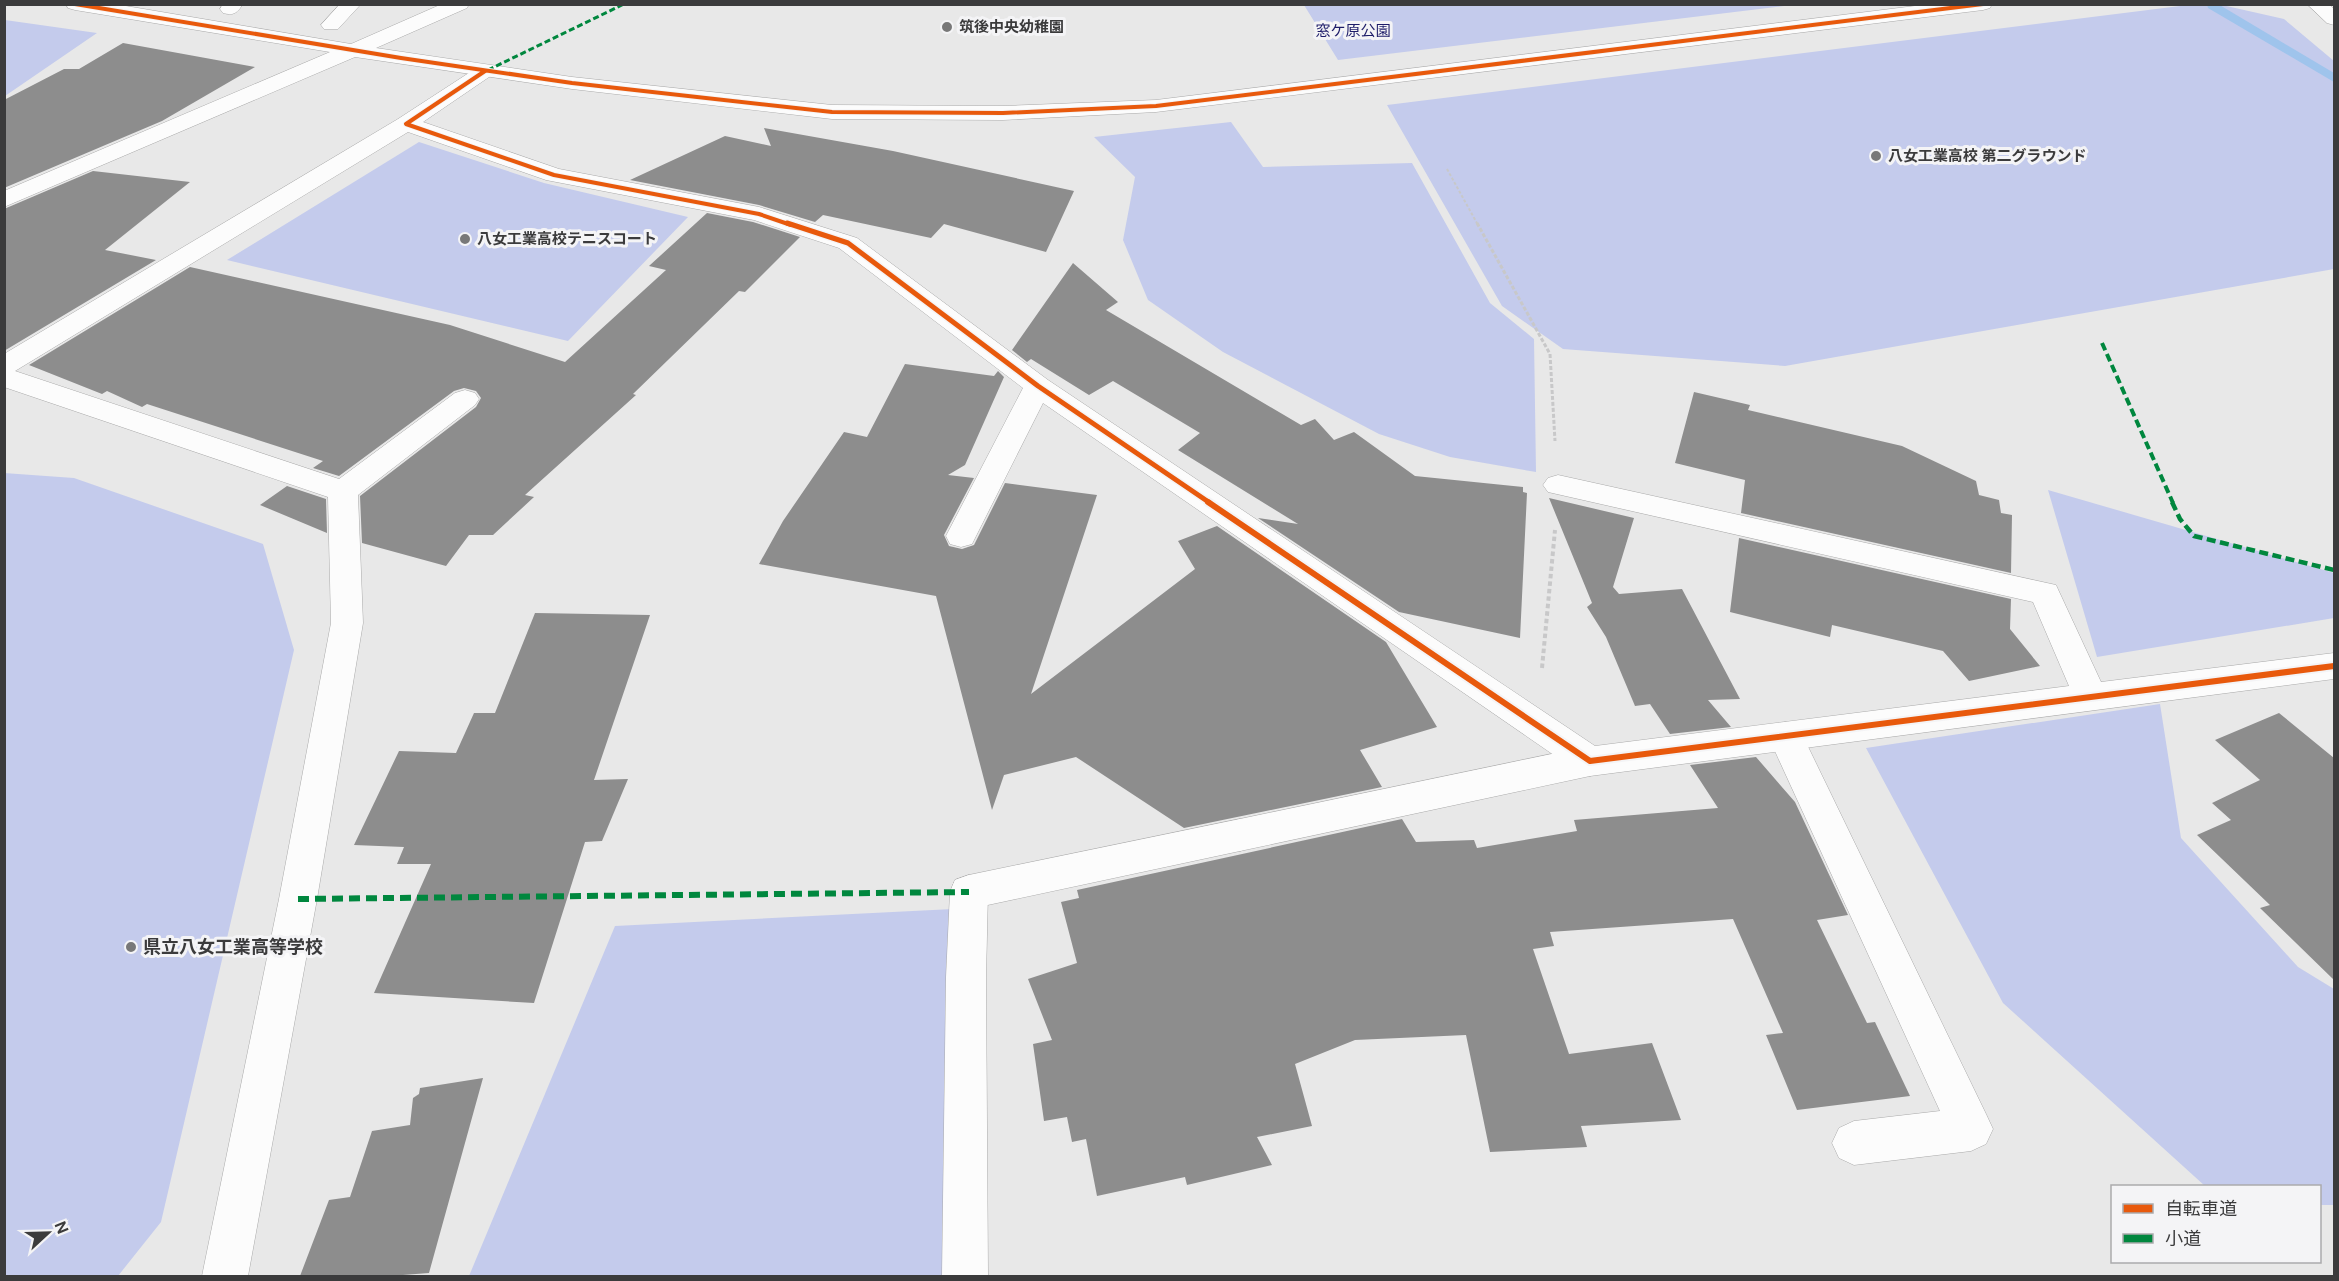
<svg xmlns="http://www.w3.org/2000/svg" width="2339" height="1281" viewBox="0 0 2339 1281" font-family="'DM Sans','Noto Sans JP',sans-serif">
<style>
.green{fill:#c4cbec}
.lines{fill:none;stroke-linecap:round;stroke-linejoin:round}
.stream{fill:#9fc4ec;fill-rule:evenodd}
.building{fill:#8d8d8d}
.service-casing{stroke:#aaa;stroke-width:1}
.minor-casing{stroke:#aaa;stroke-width:1}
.tertiary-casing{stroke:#aaa;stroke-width:1}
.trunk-casing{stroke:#aaa;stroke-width:1}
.path-far2{stroke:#c8c8c9;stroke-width:2;stroke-dasharray:3 2;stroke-linecap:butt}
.path-far1{stroke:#c8c8c9;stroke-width:3;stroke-dasharray:4 2;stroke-linecap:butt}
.path{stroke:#c8c8c9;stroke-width:4;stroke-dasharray:4.5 3;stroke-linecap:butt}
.service{fill:#fcfcfc;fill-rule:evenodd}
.minor{fill:#fcfcfc;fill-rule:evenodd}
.tertiary{fill:#fcfcfc;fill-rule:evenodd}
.trunk{fill:#fcfcfc;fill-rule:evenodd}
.quiet-far3{stroke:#00873e;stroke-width:3;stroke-dasharray:6 3;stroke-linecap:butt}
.quiet-far2{stroke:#00873e;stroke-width:4;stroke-dasharray:8 4;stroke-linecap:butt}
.quiet-far1{stroke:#00873e;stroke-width:4.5;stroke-dasharray:9 4.5;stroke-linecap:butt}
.quiet{stroke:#00873e;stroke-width:6;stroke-dasharray:11 6;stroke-linecap:butt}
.cycleway-far2-casing{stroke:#f4f4f6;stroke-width:6}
.cycleway-far1-casing{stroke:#f4f4f6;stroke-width:8}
.cycleway-casing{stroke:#f4f4f6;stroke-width:10}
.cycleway-far2{stroke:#e8590c;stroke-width:4}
.cycleway-far1{stroke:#e8590c;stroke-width:5}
.cycleway{stroke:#e8590c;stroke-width:6}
.poi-dot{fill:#787878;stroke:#f4f4f6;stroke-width:2}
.labels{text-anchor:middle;stroke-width:6;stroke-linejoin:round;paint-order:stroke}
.far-poi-label{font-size:15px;font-weight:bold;fill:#3b3b3c;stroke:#f4f4f6;text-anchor:start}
.far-park-label{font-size:15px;fill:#1d1c68;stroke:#f4f4f6}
.poi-label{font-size:18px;font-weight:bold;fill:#3b3b3c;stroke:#f4f4f6;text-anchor:start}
</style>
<rect width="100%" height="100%" fill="#e8e8e8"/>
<!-- green -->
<path class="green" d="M2196,4l26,1 62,14 50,42v208l-549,97 -222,-17 -61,-43 -115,-201z
M1304,5h488l-454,55z
M5,20l92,13 -92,63z
M1231,122l32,45 149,-4 78,140 44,36 2,133 -86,-15 -71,-23 -156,-82 -75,-52 -25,-60 12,-63 -41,-40z
M419,142l125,41 144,34 -120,124 -341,-81z
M4,473l70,5 189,66 31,106 -133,572 -43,54h-113z
M2048,490l286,83v45l-237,39z
M2160,704l21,134 117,129 36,22v216h-14v-19h-115l-202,-183 -137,-255z
M953,909l-10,367h-474l146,-350z"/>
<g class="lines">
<!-- stream -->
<path class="stream" d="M2207,4h11l116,69v9l-126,-74z"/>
</g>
<!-- building -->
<path class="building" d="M123,43l132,24 -93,54 -158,67v-88l60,-31h15z
M764,128l129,23 181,40 -28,61 -102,-28 -13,14 -108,-23 -8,7 -56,-17 -129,-25 95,-44 46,10z
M93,171l97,11 -85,68 51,10 -152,91v-142z
M707,213l46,9 47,15 -55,55 -6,-1 -106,103 3,1 -111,100 9,2 -41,38h-24l-23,31 -84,-23 -2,-47 116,-89 5,-9 -5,-7 -12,-3 -10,3 -115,85 -26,-8 10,-7 -176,-57 -5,3 -35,-16 -5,3 -73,-29 161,-98 260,58 115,37 101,-92 -17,-4z
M1073,263l45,39 -12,8 195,115 14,-6 19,21 20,-8 61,44 108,11v5l4,1 -7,145 -121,-26 -141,-94 40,6 -120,-74 22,-17 -87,-52 -24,14 -58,-36 -4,3 -15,-12z
M905,364l89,12 4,-5 6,6 -39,88 -17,10 26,3 -30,57 5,11 13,3 12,-4 31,-62 92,12 -66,199 164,-125 -17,-28 39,-15 169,116 51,85 -77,23 22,37 -198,41 -108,-71 -72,18 -12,35 -56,-214 -177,-32 24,-43 61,-89 23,5z
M1694,392l56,13 -2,5 154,36 74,35 3,14 20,5 2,13 11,2 -1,58 -270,-60 4,-33 -70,-17z
M287,486l39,13 1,34 -67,-28z
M1549,498l85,20 -21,69 6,7 63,-5 58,110 -32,1 23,27 -61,7 -20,-30 -15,2 -29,-69 -19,-30 5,-4z
M1739,538l272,61 -1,30 30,37 -71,15 -26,-30 -111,-26 -2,12 -100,-25z
M535,613l115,2 -56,165 34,-1 -26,62 -17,1 -51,161 -160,-10 57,-129h-34l7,-17 -50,-2 45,-94 57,2 18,-40h21z
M2279,713l55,45v222l-74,-72 10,-3 -73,-70 34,-15 -19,-17 48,-23 -45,-40z
M1756,757l39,45 53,113 -31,5 50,103 8,-1 35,74 -113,14 -31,-75 17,-2 -50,-114 -183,13 4,14 -21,3 36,105 83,-11 29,77 -100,6 6,21 -97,5 -24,-117 -111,5 -60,24 17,62 -55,11 15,28 -85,20 -2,-8 -88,19 -11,-57 -14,3 -5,-25 -23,4 -11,-77 19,-4 -24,-61 49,-16 -16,-61 18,-4 -2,-8 325,-71 14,23 58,-2 3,8 100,-17 -3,-11 144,-12 -28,-43z
M483,1078l-54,195 -39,3h-90l29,-76 21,-3 22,-66 38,-6 3,-27 6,-4 1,-6z"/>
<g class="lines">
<!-- service casing -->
<g class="service-casing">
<path id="service" d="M1786,722l12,4 188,388 7,15 -7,15 -15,7 -117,14 -15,-7 -7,-15 7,-15 15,-7 86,-10 -172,-375 6,-10z
M1590,746l13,5 5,10 -5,10 -13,5 -350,75 -13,-5 -6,-11 6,-11 13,-5z
M969,875l14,5 5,12 -2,85 2,299h-46l4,-299 4,-85 5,-12z"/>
</g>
<!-- minor casing -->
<g class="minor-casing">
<path id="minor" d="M223,4h20c-6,9 -9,12 -20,9l-3,-4z
M340,4h21l-23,25h-14l-3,-4z
M485,65l7,2 3,4 -3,4 -69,47 136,47 200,38 98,31 191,142 547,366 474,-60 -36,-84 -485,-110 -5,-7 5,-7 10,-3 498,110 45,97 233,-29v26l-744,97 -13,-5 -534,-368 -71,141 -11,3 -11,-3 -4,-8 77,-148 -184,-140 -85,-28 -208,-40 -138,-48 -393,239 324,108 116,-86 10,-3 10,3 4,6 -4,6 -117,90 5,128 -46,276 -69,377h-46l77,-377 52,-276 -3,-126 -324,-110v-33l394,-235 80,-52z
M1240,819l13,5 6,11 -6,11 -13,5 -271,58 -14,-5 -5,-12 5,-12 14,-5z"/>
</g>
<!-- tertiary casing -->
<g class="tertiary-casing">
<path id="tertiary" d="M66,4h48l237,40 91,-40h27l-2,4 -91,40 196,29 260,28 171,1 153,-6 775,-96h61l-2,4 -7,2 -827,102 -153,8 -171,-1 -260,-30 -217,-32 -351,150v-16l326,-139 -255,-42 -7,-2z"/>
</g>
<!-- trunk casing -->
<g class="trunk-casing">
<path id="trunk" d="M2307,4h22l5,5v16l-7,-2z"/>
</g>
<!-- path-far2 -->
<path class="path-far2" d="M1447,169l31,56"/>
<!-- path-far1 -->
<path class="path-far1" d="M1477,223l73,131 5,87"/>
<!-- path -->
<path class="path" d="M1542,668l13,-138"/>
<!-- service -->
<use href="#service" class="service"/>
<!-- minor -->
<use href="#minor" class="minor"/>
<!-- tertiary -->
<use href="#tertiary" class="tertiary"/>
<!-- trunk -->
<use href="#trunk" class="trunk"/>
<!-- quiet-far3 -->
<path class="quiet-far3" d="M488,70l136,-66"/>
<!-- quiet-far2 -->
<path class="quiet-far2" d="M2102,343l71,160"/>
<!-- quiet-far1 -->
<path class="quiet-far1" d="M2172,502l8,17 14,17 140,34"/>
<!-- quiet -->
<path class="quiet" d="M298,899l671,-7"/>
<!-- cycleway-far2 casing -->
<g class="cycleway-far2-casing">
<path id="cycleway-far2" d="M75,4l326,54 171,25 260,29 171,1 153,-7 827,-102
M485,71l-79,53 148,51 205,39 32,11"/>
</g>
<!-- cycleway-far1 casing -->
<g class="cycleway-far1-casing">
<path id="cycleway-far1" d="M787,223l61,20 190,143 172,117"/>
</g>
<!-- cycleway casing -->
<g class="cycleway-casing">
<path id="cycleway" d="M1208,502l382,259 744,-95"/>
</g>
<!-- cycleway-far2 -->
<use href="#cycleway-far2" class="cycleway-far2"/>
<!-- cycleway-far1 -->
<use href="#cycleway-far1" class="cycleway-far1"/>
<!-- cycleway -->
<use href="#cycleway" class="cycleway"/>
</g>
<!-- markers -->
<g class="poi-dot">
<circle cx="947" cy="27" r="6"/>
<circle cx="1876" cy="156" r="6"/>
<circle cx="465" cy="239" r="6"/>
<circle cx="131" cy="947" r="6"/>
</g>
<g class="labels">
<!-- far-poi labels -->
<g class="far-poi-label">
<text x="959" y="32">筑後中央幼稚園</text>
<text x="1888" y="161">八女工業高校 第二グラウンド</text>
<text x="477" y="244">八女工業高校テニスコート</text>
</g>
<!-- far-park labels -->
<g class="far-park-label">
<text x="1353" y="36">窓ケ原公園</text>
</g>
<!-- poi labels -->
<g class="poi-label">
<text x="143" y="953">県立八女工業高等学校</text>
</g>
</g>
<!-- border -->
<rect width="2339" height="1281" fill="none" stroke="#3b3b3c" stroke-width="12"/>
<!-- legend -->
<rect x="2111" y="1185" width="210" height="78" fill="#f4f4f6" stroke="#aaaaac" stroke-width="1.5"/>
<rect x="2123" y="1204" width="30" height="9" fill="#e8590c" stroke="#aaaaac" stroke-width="1.5"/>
<text x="2165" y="1215" font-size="18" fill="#3b3b3c">自転車道</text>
<rect x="2123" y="1234" width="30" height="9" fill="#00873e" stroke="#aaaaac" stroke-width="1.5"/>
<text x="2165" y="1245" font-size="18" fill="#3b3b3c">小道</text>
<!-- north arrow -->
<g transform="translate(48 1233) rotate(68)" stroke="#f4f4f6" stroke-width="4.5" paint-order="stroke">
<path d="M0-4.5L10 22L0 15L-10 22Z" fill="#3b3b3c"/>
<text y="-9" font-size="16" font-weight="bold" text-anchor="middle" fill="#3b3b3c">N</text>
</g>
</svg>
